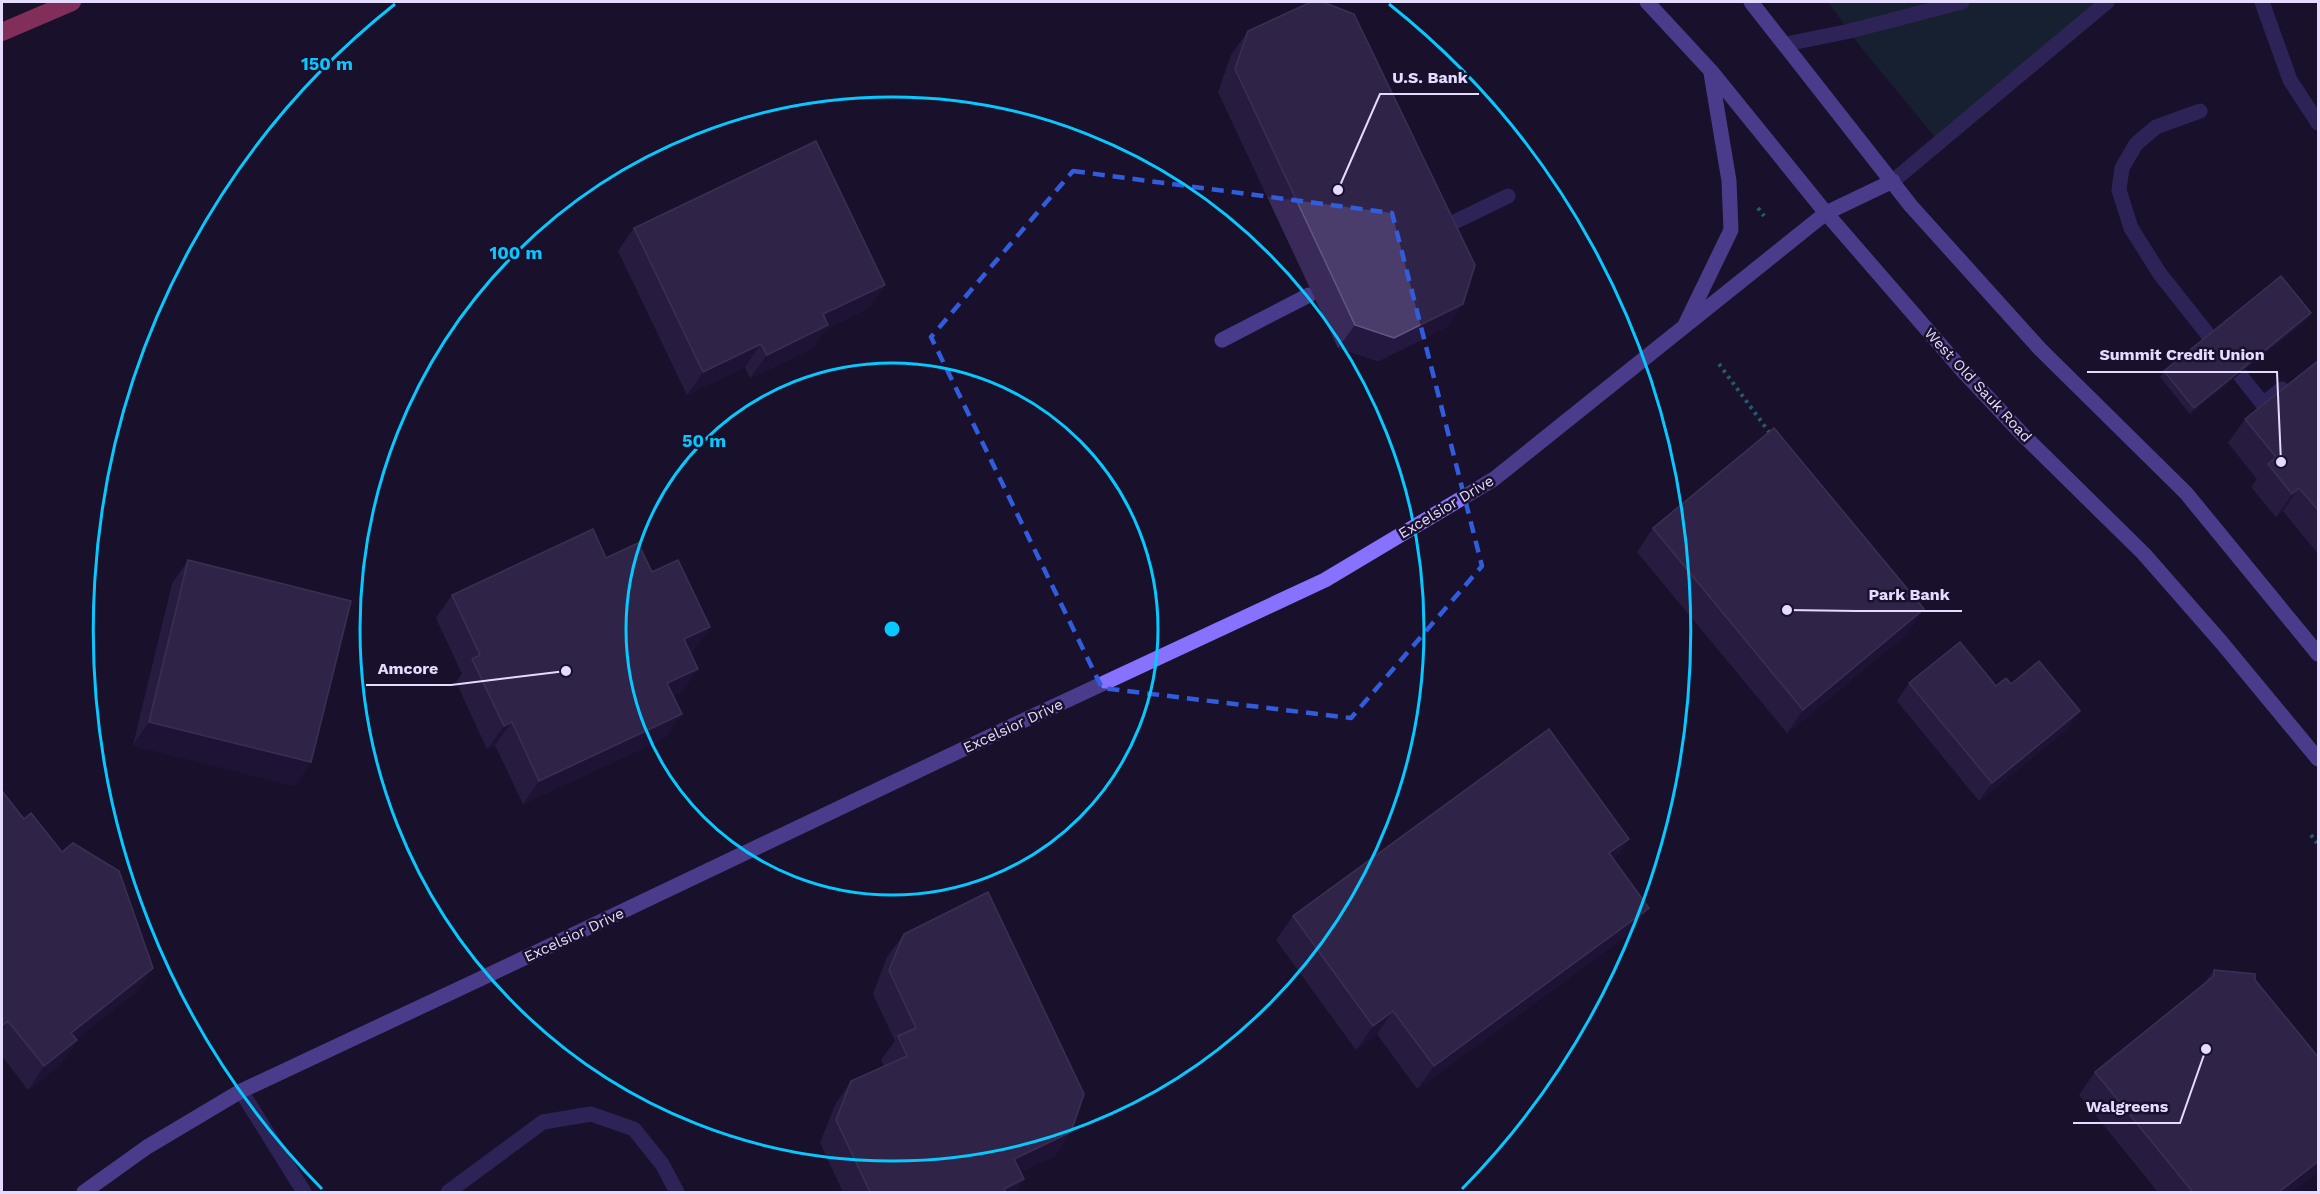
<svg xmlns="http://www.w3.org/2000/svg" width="2320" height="1194" viewBox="0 0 2320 1194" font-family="'Work Sans',sans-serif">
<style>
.green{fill:#143336}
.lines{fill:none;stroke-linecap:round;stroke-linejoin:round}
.path{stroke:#2fb6c0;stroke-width:4;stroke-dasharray:3 4.5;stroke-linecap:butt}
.lane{stroke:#483b8b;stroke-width:15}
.street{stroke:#483b8b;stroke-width:15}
.secondary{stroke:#8772ff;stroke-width:15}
.highway{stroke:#ff5692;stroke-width:18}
.wall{fill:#392a59}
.shaded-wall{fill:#241840}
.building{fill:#4b3d6b;stroke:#635682;stroke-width:1.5}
.marked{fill:none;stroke:#315cdc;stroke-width:4.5;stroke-dasharray:12 8;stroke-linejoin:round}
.ring{fill:none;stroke:#07c8ff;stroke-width:3}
.labels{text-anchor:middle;stroke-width:5;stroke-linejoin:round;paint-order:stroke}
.street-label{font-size:15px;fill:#e4dbff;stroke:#19112c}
.centre{fill:#07c8ff;stroke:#19112c;stroke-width:3}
.ring-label{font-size:18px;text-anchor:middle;font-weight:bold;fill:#07c8ff;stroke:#19112c;stroke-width:5;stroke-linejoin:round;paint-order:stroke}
.leader{fill:none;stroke:#e4dbff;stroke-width:2}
.callout-dot{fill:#e4dbff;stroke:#19112c;stroke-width:2}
.callout-label{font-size:16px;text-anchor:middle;font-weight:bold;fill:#e4dbff;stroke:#19112c;stroke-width:5;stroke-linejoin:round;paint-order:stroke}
</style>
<rect width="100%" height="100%" fill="#19112c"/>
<!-- green -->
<path class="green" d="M1828,2h279l-168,140 -79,-96z"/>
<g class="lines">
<!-- path -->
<path class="path" d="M1758,208l6,8
M1719,364l53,72
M2311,835l6,8"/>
<!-- lane -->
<path class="lane" d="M2200,111l-44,16 -20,17 -14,24 -3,22 12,38 29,46 103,130 19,-15
M1438,230l70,-34
M1222,340l87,-45
M241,1091l63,101
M448,1192l95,-70 48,-8 43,15 28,35 15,28"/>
<!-- street -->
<path class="street" d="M2262,2l28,78 28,43
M1786,44l64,-13 112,-29
M1893,181l214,-179"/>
<!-- secondary -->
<path class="secondary" d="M1647,2l64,69 115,142 137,158 60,64 121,119 78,89 96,116
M1751,2l160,204 129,143 146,144 132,161
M1686,323l45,-93 -2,-49 -18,-108
M84,1192l63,-45 94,-56 239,-112 534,-254 311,-145 169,-101 332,-266 67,-32"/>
<!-- highway -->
<path class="highway" d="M2,32l70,-30"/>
</g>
<!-- wall -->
<path class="wall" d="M1248,31l199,296 -69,34 -40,-13 -120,-256 13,-37z
M634,228l251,57 -16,23 -43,21 -14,20 -62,29 -5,-11 -58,28 -69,-144z
M2307,320l-117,94 -30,-37 4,-6z
M2319,360v195l-36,-44 -7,6 -25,-30 6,-8 -29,-36 17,-24z
M1653,528l255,105 -121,100 -150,-181z
M606,558l46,14 58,55 -17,24 -3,1 -8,40 -9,4 -8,42 -142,66 -28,-59 -8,4 -31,-67 6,-8 -26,-56 16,-23z
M188,560l107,226 -162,-41 39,-161z
M1909,683l87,3 15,-2 56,45 -88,72 -82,-100z
M2,791l135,200 -61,48 1,1 -16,24 -33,26 -26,-34z
M1629,839l-15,21 19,71 -216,158 -40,-55 -21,16 -80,-110 17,-24z
M904,934l167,198 -16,24 -35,16 4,7 -9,13h-172l-23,-49 15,-38 16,-24 33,-15 -3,-6 14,-19 -22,-47 14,-37z
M2214,970l41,10 64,78v113l-27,21h-134l-79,-97 16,-23 109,-88z"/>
<!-- shaded-wall -->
<path class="shaded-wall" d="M885,285l-16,23 -43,21 -14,20 -62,29 17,-23 56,-41z
M1463,304l-16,23 -69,34 -40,-13 17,-23z
M2311,313l-4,7 -117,94 4,-6z
M761,344l-16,23 -58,28 16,-23z
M2299,488l-16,23 -7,6 16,-23z
M1924,609l-16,24 -121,100 16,-23z
M710,627l-17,24 -25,12 16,-24z
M698,669l-16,23 -31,15 16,-24z
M2080,711l-13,18 -88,72 13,-18z
M682,714l-17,24 -142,66 16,-23z
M149,722l162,40 -16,24 -162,-41z
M512,722l-17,23 -8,4 17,-23z
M1629,839l-16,23 -4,-9z
M1649,908l-16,23 -216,158 17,-23z
M153,968l-16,23 -82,65 16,-23z
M1393,1011l-16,23 -21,16 17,-24z
M8,1021l-6,10v-5z
M77,1040l-16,24 -33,26 16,-24z
M1071,1132l-16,24 -57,26 16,-23z
M2319,1161v10l-27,21h-13z
M1024,1179l-9,13h-14l3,-3z"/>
<!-- building -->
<path class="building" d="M1311,2h12l31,12 121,251 -12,39 -69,34 -39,-13 -120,-256 13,-38z
M816,141l69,144 -62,29 5,11 -61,30 -6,-11 -58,28 -69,-144z
M2281,276l30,37 -117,95 -30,-37z
M2319,360v151l-20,-23 -7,6 -24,-30 8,-7 -31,-38z
M1774,428l150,181 -121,101 -150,-182z
M593,529l13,29 32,-15 14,29 26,-12 32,67 -26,12 14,30 -31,14 15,31 -143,67 -27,-59 -8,4 -32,-67 8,-4 -28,-60z
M188,560l163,41 -40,161 -162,-40z
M1960,642l36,44 10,-8 5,6 28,-23 41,50 -88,72 -83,-100z
M1549,729l80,110 -20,14 40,55 -215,158 -41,-55 -20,15 -80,-110z
M2,791l22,28 7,-6 31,39 11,-9 46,28 34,97 -82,65 6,7 -33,26 -36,-45 -6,5z
M988,892l96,202 -13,38 -57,27 10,20 -20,10 2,3h-136l-34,-72 15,-39 56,-25 -9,-20 18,-8 -27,-58 15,-36z
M2214,970l41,4v6l64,78v103l-40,31h-88l1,-1 -97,-119 119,-96z"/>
<!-- marked area -->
<path d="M0 0H2320V1194H0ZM1073,171l319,42 90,353 -131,152 -249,-30 -171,-351z" fill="#19112c" fill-opacity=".55" fill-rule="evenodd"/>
<path class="marked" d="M1073,171l319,42 90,353 -131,152 -249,-30 -171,-351z"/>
<!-- distance rings -->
<g class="ring">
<circle cx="892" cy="629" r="266"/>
<circle cx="892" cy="629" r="532"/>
<path d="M322 1189A799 799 0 0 1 395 4M1389 4A799 799 0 0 1 1462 1189"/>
</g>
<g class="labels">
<!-- street labels -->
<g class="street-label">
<text transform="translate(1978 385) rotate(47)" y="5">West Old Sauk Road</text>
<text transform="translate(1446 507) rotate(-31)" y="5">Excelsior Drive</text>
<text transform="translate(1013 726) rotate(-25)" y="5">Excelsior Drive</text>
<text transform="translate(574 935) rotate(-25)" y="5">Excelsior Drive</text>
</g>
</g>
<circle cx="892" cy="629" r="9" class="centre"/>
<g class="ring-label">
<text x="327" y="70">150 m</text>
<text x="516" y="259">100 m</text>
<text x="704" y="447">50 m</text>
</g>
<!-- callouts -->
<path class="leader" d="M1338 190L1380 94H1479M2281 462L2277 372H2087M1787 610L1856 611H1962M566 671L451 685H366M2206 1049L2180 1123H2073"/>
<g class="callout-dot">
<circle cx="1338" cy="190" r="6"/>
<circle cx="2281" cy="462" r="6"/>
<circle cx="1787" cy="610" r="6"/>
<circle cx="566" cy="671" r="6"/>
<circle cx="2206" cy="1049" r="6"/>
</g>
<g class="callout-label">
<text x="1430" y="83">U.S. Bank</text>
<text x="2182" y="360">Summit Credit Union</text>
<text x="1909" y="600">Park Bank</text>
<text x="408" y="674">Amcore</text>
<text x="2127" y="1112">Walgreens</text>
</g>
<!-- border -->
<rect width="2320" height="1194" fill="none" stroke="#e4dbff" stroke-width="6"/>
</svg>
